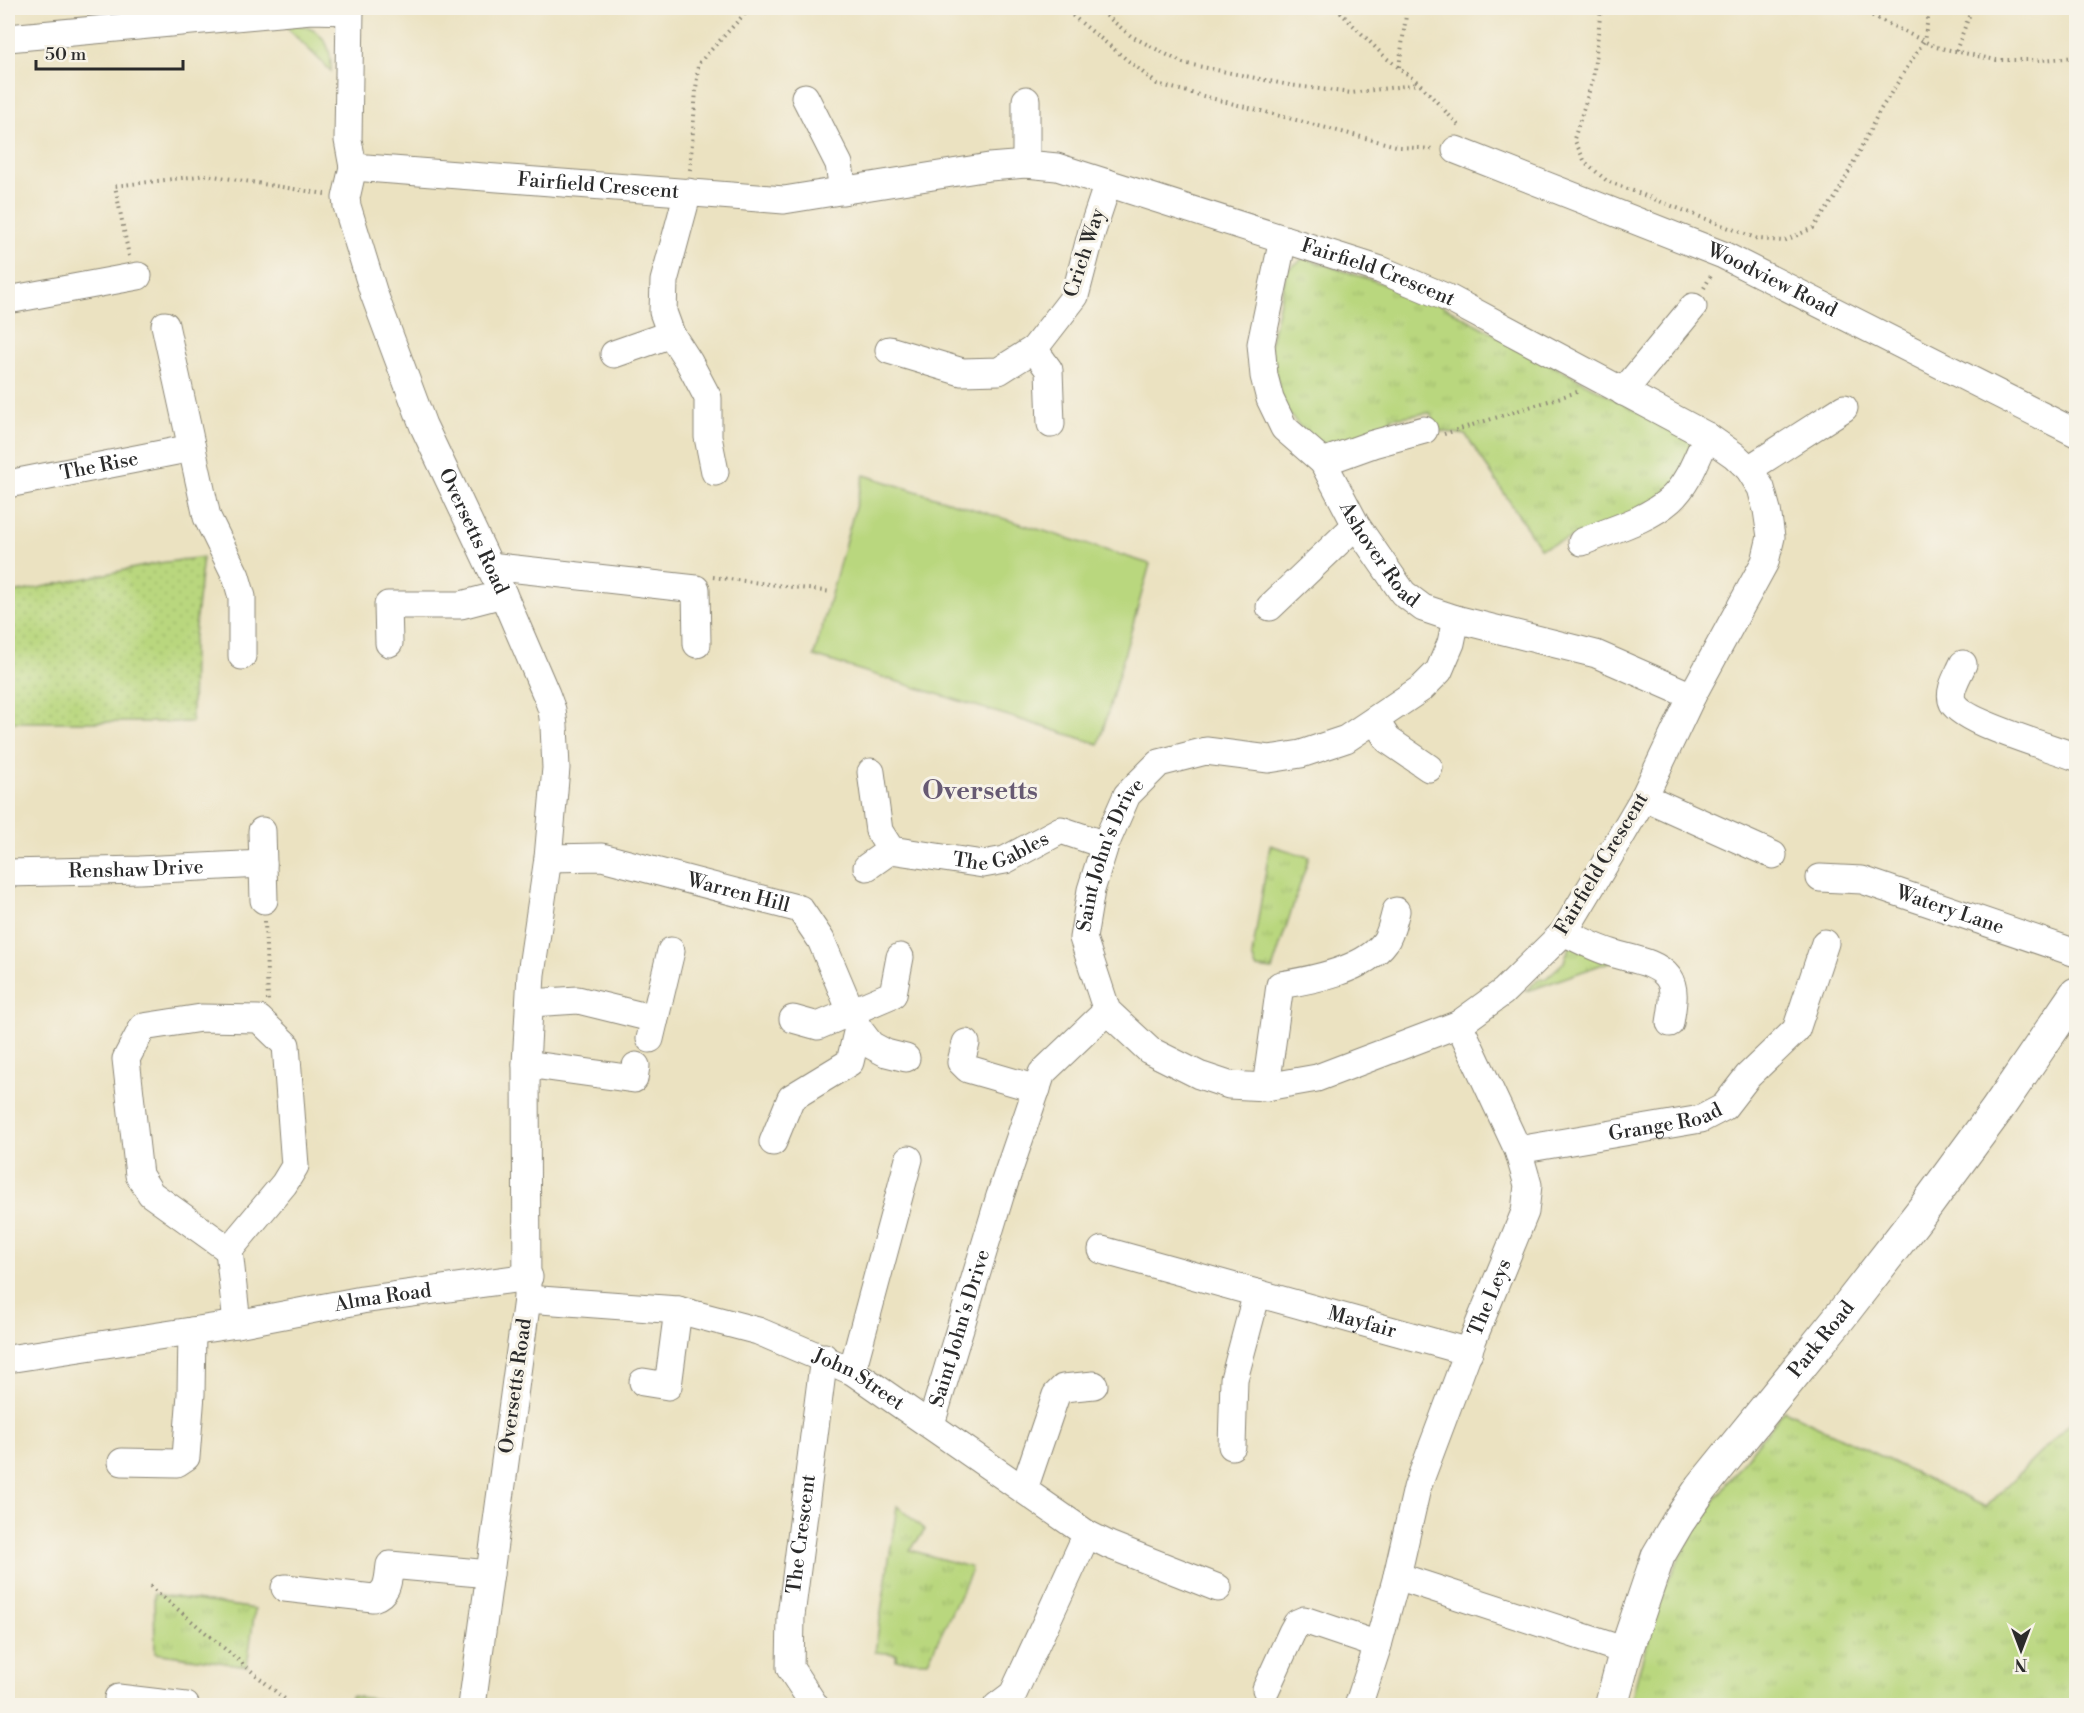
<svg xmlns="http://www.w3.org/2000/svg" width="2084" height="1713" font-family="'Libre Bodoni',serif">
<defs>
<pattern id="grass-tufts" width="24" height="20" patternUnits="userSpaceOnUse" patternTransform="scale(1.5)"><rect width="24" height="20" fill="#b9d77e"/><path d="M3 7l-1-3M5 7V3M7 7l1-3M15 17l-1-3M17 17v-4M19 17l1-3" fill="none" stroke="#9fb96d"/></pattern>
<pattern id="park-dots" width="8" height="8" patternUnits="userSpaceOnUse" patternTransform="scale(1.5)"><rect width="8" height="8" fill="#b9d77e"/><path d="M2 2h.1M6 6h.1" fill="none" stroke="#9fb96d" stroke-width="1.8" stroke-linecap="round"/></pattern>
</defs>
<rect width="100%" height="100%" fill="#f7f3e8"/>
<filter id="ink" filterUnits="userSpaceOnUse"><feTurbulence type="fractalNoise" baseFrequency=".0167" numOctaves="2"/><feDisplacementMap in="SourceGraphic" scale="12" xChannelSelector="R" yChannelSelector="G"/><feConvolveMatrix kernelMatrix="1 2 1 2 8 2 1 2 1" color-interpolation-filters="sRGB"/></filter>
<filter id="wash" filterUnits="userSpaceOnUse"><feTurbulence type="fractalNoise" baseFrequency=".008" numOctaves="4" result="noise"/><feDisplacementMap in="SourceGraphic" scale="24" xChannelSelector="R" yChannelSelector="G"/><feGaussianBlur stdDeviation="1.35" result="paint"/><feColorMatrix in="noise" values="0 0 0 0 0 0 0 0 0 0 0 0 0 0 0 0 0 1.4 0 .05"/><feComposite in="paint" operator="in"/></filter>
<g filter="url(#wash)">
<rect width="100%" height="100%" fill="#ebe2c1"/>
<path fill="url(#grass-tufts)" stroke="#728154" stroke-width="1.5" d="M297,24C323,30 332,45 331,71L285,26Z
M1304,258L1430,299L1698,444C1691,457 1685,475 1674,485C1639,520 1587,533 1540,548L1466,435L1440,431L1430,413L1391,418V433L1319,449L1283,407L1270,346L1287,270Z
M1270,845L1309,857L1272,970L1256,968L1252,956Z
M1570,944L1617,959L1525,992L1538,979H1545L1564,962Z
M1784,1410L1986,1507L2076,1417V1705L1630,1706C1640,1666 1651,1624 1666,1586C1693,1521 1741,1465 1784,1410Z
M897,1506L925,1530L910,1550L970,1567L971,1572L928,1661L896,1660V1654L875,1652Z
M154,1594L255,1609L247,1666L155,1653Z
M351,1696L404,1703V1705H350Z"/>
<path fill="url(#park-dots)" stroke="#728154" stroke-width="1.5" d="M914,8H979L980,17Z
M203,557L193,644L192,722H8V594L159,563Z"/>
<path fill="#b9d77e" stroke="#728154" stroke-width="1.5" d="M864,475L1150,564L1099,744L814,656Z"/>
</g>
<g filter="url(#ink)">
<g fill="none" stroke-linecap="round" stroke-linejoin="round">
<g stroke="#8b8676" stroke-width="29">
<g id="minor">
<path id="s1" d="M350,8L348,140L353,167L346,198L347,206L374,294L423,425L503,594L546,694L552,710L554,726L556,768L548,858L531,974L526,1064L527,1299L472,1706"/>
<path d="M8,38L311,10L350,11"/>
<path d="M805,97L839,164L843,191"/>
<path id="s2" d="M1456,150L1723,255L2076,433"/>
<path d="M1026,164V100"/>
<path id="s3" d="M353,167L784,200L989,167L1026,164L1057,167L1381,270L1450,299L1707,436L1734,455L1749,469L1761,488L1767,510L1771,537L1765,562L1692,696L1644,797L1606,862L1564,932L1503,992L1459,1024L1317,1078L1266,1087L1229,1085L1199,1075L1149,1050L1107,1011L1083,938L1091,890L1105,845L1127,795L1159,763L1206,751L1269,759L1301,754L1346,739L1422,688L1439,671L1451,643L1456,619"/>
<path d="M688,192L664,281L663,312L671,334L689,362L708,398V437L715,472"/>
<path id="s4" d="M1283,239L1261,344L1264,376L1270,399L1284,428L1323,462L1356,525L1403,593L1423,608L1456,619L1596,654L1692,696"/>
<path d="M8,300L138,276"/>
<path d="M165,325L207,517L236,576L242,597V656"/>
<path d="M1034,349L1049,370L1051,424"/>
<path d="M889,350L962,372L999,371L1034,349L1075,296L1092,231L1108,183"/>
<path d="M614,354L671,334"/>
<path d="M1623,392L1693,307"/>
<path d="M1323,462L1373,444L1424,430"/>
<path d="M1749,469L1844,408"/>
<path id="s5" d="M8,484L192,448"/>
<path d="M1582,542C1610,530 1646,521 1670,500C1688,484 1697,458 1707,436"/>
<path d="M490,566L696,589L697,644"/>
<path d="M1270,607L1356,525"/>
<path d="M389,643L388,605H461L503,594"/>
<path d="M1963,664C1959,674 1947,691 1953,703C1964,723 2053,748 2076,757"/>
<path d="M1375,720L1388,740L1429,768"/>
<path id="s6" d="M871,772L879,831L891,850L983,864L1005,860L1061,830L1105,845"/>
<path d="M1644,797L1773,855"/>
<path d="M262,831L264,900"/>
<path id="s7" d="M548,858L602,857L800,909L821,940L858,1028L871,1045L886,1053L906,1058"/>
<path d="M867,867L891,850"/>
<path id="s8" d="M8,873L140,870L263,864"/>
<path id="s9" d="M1820,878L1862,880L2076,953"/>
<path d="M1564,932C1580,940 1595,948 1612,953C1629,959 1656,961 1668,977C1677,990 1672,1008 1670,1023"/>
<path d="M530,1003L578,1000L655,1019"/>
<path d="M201,1018L259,1019L286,1045L295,1166L284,1184L229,1250L151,1194L139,1175L126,1059L143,1027Z"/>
<path d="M793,1019L818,1026L893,994L900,957"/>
<path d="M650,1039L671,951"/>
<path d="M966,1043L961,1062L968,1069L1037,1089"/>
<path d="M526,1064L634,1079L636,1066"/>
<path d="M1266,1087L1280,985C1312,980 1365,970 1385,942C1391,934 1393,921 1396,911"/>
<path d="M773,1142L791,1098L850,1062L858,1028"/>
<path id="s10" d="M1518,1150L1701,1119L1724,1107L1748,1076L1796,1030L1825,943"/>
<path d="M229,1250L237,1324"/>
<path id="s11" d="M1102,1250L1469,1352"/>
<path id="s12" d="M527,1299L678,1310L758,1331L852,1371L1087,1534L1109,1545L1218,1588"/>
<path id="s13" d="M8,1359L237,1324L362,1300L529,1277"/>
<path d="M852,1371L909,1159"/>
<path d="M643,1382L668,1386L678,1310"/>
<path id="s14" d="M931,1424L1000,1196L1042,1073L1107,1011"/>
<path d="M1232,1446L1234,1379L1257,1293"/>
<path d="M122,1462L177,1463L186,1457L191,1394L192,1331"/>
<path d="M1024,1489L1056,1395L1063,1388L1094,1385"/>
<path d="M1397,1576L1626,1651"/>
<path d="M285,1588L373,1598C389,1593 388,1579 390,1565L490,1574"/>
<path d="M1266,1689L1292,1632L1297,1623L1304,1620L1378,1645"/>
<path d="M118,1698L186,1706"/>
<path id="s15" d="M815,1706L790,1668L791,1616L824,1357"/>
<path d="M997,1706L1013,1694L1087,1534"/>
<path id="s16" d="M1358,1706L1378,1645L1397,1576L1417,1488L1473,1339L1525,1212L1528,1185L1518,1150L1459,1024"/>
</g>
</g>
<g stroke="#8b8676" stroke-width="35">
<g id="major">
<path id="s17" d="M1611,1706L1626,1651L1658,1556L1678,1522L1702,1487L1839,1318L1926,1206L1996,1111L2076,994"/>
</g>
</g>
<path stroke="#8b8676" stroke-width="4" stroke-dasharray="1.5 4.5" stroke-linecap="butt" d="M1063,8L1157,84L1400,147L1435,149
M1097,8L1131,36L1183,63L1289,85L1351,93L1419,84
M1336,8L1385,57L1420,84L1460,127
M1601,8L1593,79L1574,139L1585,162L1607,181L1758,239L1784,241L1813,228L1837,195L1879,112L1924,41L1930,8
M1856,8L1936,47L1996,60H2042L2076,57
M1956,51L1972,8
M1399,67L1407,8
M690,170L698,64L750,8
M129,256L115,186L207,175L325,194
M1704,288L1712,274
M1444,434L1577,392
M713,577L832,592
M265,921L268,1001
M150,1586L293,1706"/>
<use href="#minor" stroke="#fff" stroke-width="27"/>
<use href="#major" stroke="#fff" stroke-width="33"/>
</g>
</g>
<g text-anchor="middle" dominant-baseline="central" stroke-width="6" stroke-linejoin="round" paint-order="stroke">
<g font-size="20" fill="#2b2b2b" stroke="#f7f3e8">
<text stroke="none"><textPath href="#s3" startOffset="246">Fairfield Crescent</textPath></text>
<text transform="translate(1085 253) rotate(-72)">Crich Way</text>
<text stroke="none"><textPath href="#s3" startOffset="1046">Fairfield Crescent</textPath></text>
<text stroke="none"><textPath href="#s2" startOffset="342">Woodview Road</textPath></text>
<text stroke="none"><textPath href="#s5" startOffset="93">The Rise</textPath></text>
<text stroke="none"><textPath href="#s1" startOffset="549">Oversetts Road</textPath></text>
<text stroke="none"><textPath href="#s4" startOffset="356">Ashover Road</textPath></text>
<text stroke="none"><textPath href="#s6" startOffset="195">The Gables</textPath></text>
<text stroke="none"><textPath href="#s3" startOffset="2678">Saint John's Drive</textPath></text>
<text transform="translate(1602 864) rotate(-59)">Fairfield Crescent</text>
<text stroke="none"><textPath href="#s8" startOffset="128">Renshaw Drive</textPath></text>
<text stroke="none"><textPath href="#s7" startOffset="195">Warren Hill</textPath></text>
<text stroke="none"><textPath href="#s9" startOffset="135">Watery Lane</textPath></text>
<text stroke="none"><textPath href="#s10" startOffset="150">Grange Road</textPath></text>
<text stroke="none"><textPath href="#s16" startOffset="430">The Leys</textPath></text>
<text stroke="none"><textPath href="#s13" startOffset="380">Alma Road</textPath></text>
<text stroke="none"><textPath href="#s11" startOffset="270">Mayfair</textPath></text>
<text stroke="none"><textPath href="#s14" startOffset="100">Saint John's Drive</textPath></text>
<text stroke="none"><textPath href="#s17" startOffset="429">Park Road</textPath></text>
<text stroke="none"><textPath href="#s12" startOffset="346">John Street</textPath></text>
<text transform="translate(516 1386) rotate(-82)">Oversetts Road</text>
<text stroke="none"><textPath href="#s15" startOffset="180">The Crescent</textPath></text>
</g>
<g font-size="26" font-weight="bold" fill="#675a73" stroke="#f7f3e8">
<text x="980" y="791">Oversetts</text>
</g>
</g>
<rect width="2084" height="1713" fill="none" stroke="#f7f3e8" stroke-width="30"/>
<g transform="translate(2021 1650) rotate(180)" stroke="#f7f3e8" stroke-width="4.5" paint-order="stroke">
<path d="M0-4.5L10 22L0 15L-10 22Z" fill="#2b2b2b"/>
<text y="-9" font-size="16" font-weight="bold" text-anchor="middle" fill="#2b2b2b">N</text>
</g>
<path d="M36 60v9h147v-9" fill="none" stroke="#2b2b2b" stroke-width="3"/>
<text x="45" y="60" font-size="18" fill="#2b2b2b" stroke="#f7f3e8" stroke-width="4.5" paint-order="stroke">50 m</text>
</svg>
